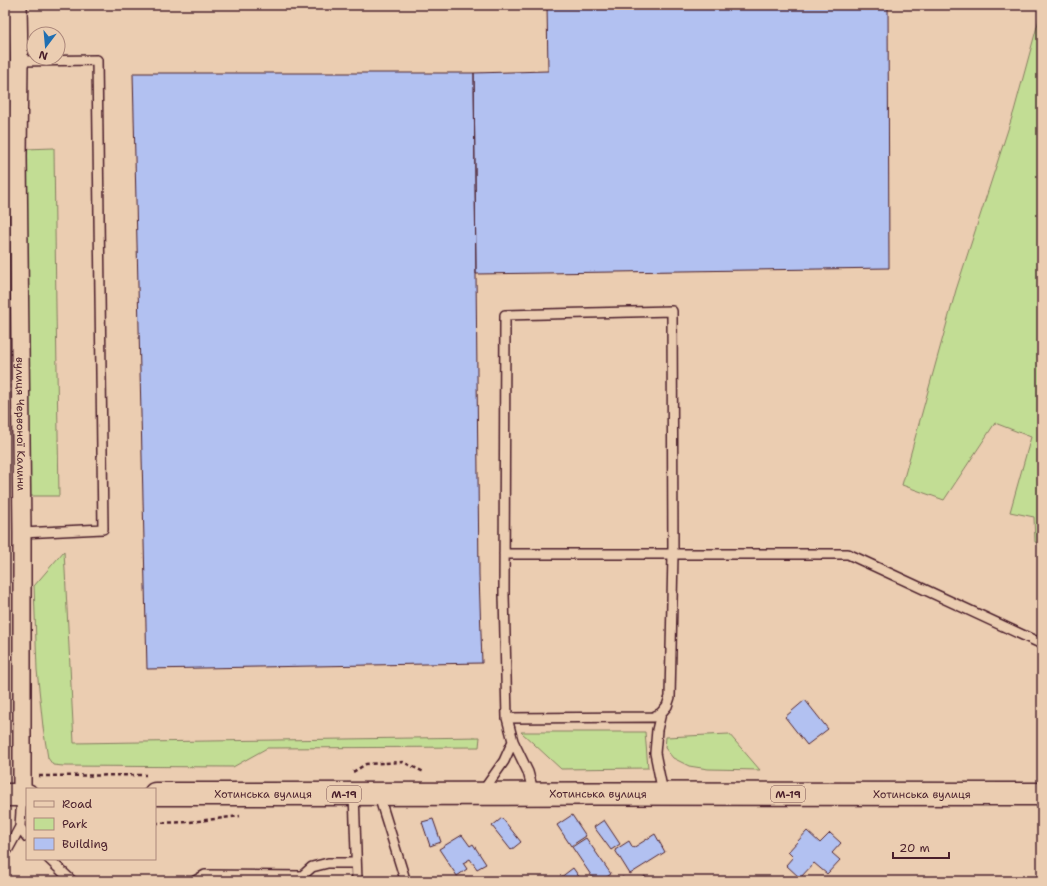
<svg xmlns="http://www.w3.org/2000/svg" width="1047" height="886" font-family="'Shantell Sans',sans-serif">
<rect width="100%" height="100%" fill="#ebcdb1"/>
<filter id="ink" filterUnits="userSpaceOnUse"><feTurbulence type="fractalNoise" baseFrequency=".025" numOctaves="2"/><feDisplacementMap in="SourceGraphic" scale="8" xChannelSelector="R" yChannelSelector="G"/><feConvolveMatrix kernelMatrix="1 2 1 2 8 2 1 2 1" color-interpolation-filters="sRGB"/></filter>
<g filter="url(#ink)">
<path fill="#c2dd94" stroke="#867e60" d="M1042,8V544L1035,542L1034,517L1010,512L1031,437L995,423L944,500L902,485L956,290L1014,111Z
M54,148L56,308L59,496H26L25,149Z
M64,551L74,743L480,737L479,747L267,748L233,767L63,766L53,765L48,758L43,727L37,670L34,586Z
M521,732H645L648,768L561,769Z
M729,734L760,770L708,769L689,766L673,758L665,748L666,737Z"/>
<path fill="#b2c1f1" stroke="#4a1f2b" d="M547,5H888L889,268L476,274L474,73L548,71Z
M133,73H474L479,575L482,663L147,669Z
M805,700L828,729L807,745L785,717Z
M572,815L586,836L571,846L557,825Z
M502,818L521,842L511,850L492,826Z
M433,819L441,842L430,846L422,822Z
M604,820L620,844L611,850L594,827Z
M807,831L820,843L830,833L841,843L832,853L840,860L827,874L814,863L800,878L786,865L793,857L788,852Z
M655,834L665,852L630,874L615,850L629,841L633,848Z
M462,835L470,846L473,844L486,864L477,869L470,859L463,863L467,869L457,876L439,849Z
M586,838L611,874L601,881H595L572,847Z
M573,868L582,881H556Z
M645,876L649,881H639Z
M623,877L625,881H616Z"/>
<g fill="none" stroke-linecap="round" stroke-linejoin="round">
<g stroke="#4a1f2b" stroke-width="12">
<path id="lane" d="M19,61L97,60L103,529L22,533
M504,554H848L1042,644
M507,718L653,717L661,713
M483,791L504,761L513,741
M354,793L357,881
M378,793L404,876
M534,794L528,772L513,741L507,718L504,594L505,315L672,311L673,554L670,697L667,706L661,713L657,730L655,753L663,793
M22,795L20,827L27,837
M5,852L8,849L20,827
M49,859L72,881
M195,881L205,875L302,876L312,867L328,863H356"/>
</g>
<g stroke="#4a1f2b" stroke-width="20">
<g id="street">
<path id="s1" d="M18,5L19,61L18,156L22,533V795"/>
</g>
</g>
<g stroke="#4a1f2b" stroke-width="25">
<g id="highway">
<path id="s2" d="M155,794C451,793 746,794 1042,794"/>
<path d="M5,795H27"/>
</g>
</g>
<path stroke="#4a1f2b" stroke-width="2.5" stroke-dasharray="4 3" stroke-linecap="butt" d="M353,772L366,764L403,762L424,772
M39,776L146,775
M155,823L190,822L240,816"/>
<use href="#lane" stroke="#ebcdb1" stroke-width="9"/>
<use href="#street" stroke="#ebcdb1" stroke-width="17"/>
<use href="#highway" stroke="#ebcdb1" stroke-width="22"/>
</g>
</g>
<g text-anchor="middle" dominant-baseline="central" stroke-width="4" stroke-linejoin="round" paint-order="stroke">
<g fill="#ebcdb1" stroke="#7a5353" stroke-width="1">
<rect x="327" y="786" width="34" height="16" rx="3"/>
<rect x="771" y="786" width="34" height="16" rx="3"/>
</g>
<g font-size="10" font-weight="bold" fill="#4a1f2b">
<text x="344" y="794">М-19</text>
<text x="788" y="794">М-19</text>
</g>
<g font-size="11" fill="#4a1f2b" stroke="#ebcdb1">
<text stroke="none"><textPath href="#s1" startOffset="419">вулиця Червоної Калини</textPath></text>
<text stroke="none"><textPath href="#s2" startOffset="108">Хотинська вулиця</textPath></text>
<text stroke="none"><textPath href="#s2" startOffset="443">Хотинська вулиця</textPath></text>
<text stroke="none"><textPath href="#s2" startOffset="767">Хотинська вулиця</textPath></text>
</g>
</g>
<rect width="1047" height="886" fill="none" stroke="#ebcdb1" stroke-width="20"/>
<rect x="10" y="10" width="1027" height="866" fill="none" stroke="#4a1f2b" stroke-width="1.5" filter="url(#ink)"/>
<rect x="26" y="788" width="130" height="72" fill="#ebcdb1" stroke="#ab877b"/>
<rect x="34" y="801" width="20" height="6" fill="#ebcdb1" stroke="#ab877b"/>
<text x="62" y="808" font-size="12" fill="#4a1f2b">Road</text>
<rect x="34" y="818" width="20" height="12" fill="#c2dd94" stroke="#ab877b"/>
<text x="62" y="828" font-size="12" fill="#4a1f2b">Park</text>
<rect x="34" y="838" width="20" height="12" fill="#b2c1f1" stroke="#ab877b"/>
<text x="62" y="848" font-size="12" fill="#4a1f2b">Building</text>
<g transform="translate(46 46) rotate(196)"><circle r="19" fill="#ebcdb1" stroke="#ab877b"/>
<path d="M0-3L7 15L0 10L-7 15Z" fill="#1f6fb2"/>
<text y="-6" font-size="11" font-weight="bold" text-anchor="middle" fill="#4a1f2b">N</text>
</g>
<path d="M893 852v6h56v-6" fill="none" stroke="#4a1f2b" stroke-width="2"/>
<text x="899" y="852" font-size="12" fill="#4a1f2b" stroke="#ebcdb1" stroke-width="3" paint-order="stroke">20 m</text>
</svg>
